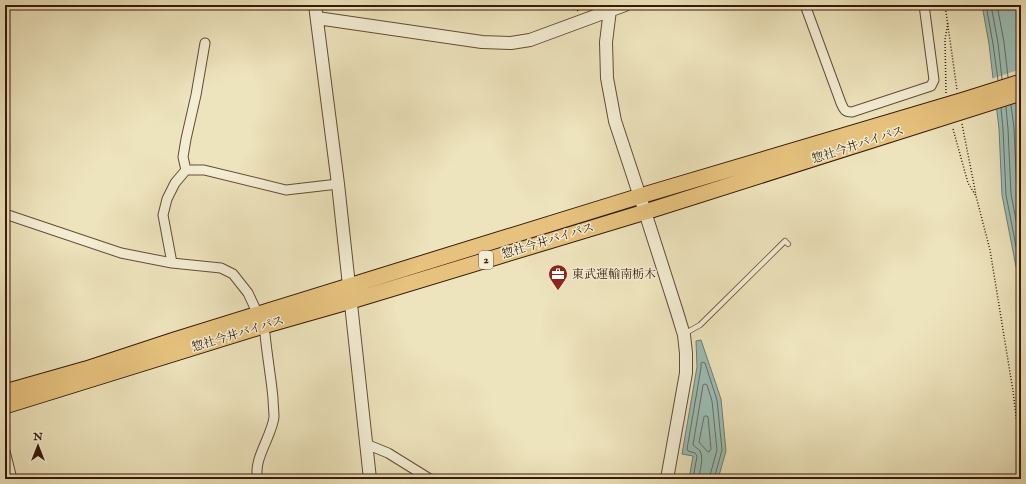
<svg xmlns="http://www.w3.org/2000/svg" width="1026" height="484" font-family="'IM FELL English','Noto Serif JP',serif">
<rect width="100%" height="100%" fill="#ede3bc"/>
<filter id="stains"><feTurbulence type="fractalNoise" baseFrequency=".005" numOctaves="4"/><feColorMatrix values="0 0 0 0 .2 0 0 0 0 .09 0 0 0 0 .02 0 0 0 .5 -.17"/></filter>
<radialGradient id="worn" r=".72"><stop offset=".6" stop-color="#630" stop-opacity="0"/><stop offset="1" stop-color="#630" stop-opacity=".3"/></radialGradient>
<path fill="#9abdb5" stroke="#727c70" d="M982,5H1021V292L1002,195L999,129L989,44Z
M701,340L721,399L726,451L718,479H689L693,456L682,454L697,367L696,341Z"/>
<path fill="#ede3bc" d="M1021,69V101L995,110L991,79Z"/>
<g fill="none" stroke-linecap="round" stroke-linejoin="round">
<path stroke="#686c5e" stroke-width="1" d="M986,5L993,44L998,80
M991,5L998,43L1002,79
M997,5L1004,42L1008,77
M1011,105L1014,128L1017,194L1021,216
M1006,107L1008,129L1011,194L1021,246
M1001,108L1003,129L1006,195L1021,272
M705,416H707L708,417L711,449L709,452L707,451L699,442L704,417Z
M693,479L697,456L695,453L688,451L687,449L701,368V363L703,362L705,363L717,400L722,450L714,479
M698,479C700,472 704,457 700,451C699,449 695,447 693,445L703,385L705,384L707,385L712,401L717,450L709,479"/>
<g stroke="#644c35" stroke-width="6">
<path id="service" d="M684,334L700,325L785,241L788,244"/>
</g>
<g stroke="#644c35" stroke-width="11">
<path id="minor" d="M805,5L841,103C844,110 845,112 852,112L931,86L934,80L924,5
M186,170L183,157L186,139L196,95L205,43
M5,214L121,253L172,263L221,268L233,274L248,293L255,308
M172,263L163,215L167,199L175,183L186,170H204L286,190L338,184
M366,444L388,453L430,479
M5,451L12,479
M258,479C252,461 272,436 274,417C274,411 273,404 273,398C271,377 267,355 265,334"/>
</g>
<g stroke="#644c35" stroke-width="14">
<path id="tertiary" d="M315,5L338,184L370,479
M610,10L606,42L607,78L615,121L645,212L677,312L684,335L686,353V373L667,479
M317,18L482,42L511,43L530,40L625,5"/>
</g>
<g stroke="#361a08" stroke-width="17">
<path id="primary" d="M5,392L86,369L174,340L640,196L964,100L1021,82
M5,406L263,326L351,301L645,212L1021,93"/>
</g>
<path stroke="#361a08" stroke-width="1.5" stroke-dasharray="1 2" stroke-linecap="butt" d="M570,5L578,11
M945,5L957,90
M946,93L945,39L948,23
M962,124L976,195
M953,129L968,183L976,196L990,250L1013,391L1021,457"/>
<use href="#service" stroke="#f3edd3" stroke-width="4.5"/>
<use href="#minor" stroke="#f3edd3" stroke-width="9"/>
<use href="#tertiary" stroke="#f3edd3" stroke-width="12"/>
<use href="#primary" stroke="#e6c27e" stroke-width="15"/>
</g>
<defs>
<g id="office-pin" transform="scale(1)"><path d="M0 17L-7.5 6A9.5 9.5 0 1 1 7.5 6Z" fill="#8f2418" stroke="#f3edd3"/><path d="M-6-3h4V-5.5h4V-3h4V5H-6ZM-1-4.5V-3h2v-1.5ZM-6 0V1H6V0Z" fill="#fff"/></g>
</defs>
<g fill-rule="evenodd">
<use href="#office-pin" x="558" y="274"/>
</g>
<g text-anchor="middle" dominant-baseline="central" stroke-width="3" stroke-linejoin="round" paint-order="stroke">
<rect fill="#f3edd3" stroke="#6f5945" stroke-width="1" x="479" y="251" width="14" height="18" rx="3"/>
<g font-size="11" font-weight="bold" fill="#361a08">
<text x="486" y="260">2</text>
</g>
<g font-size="12" fill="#361a08" stroke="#f3edd3">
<text transform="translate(858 145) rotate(-18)">惣社今井バイパス</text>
<text transform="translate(548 241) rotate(-17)">惣社今井バイパス</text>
<text transform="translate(238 334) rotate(-17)">惣社今井バイパス</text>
</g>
<g font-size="12" fill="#361a08" stroke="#f3edd3" text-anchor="start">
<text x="572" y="274">東武運輸南栃木</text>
</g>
</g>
<rect width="1026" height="484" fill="none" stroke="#ede3bc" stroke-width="20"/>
<rect x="6" y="6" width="1014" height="472" fill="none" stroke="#361a08" stroke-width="2"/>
<rect x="10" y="10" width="1006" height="464" fill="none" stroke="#361a08"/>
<g transform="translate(38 446)" stroke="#f3edd3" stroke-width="3" paint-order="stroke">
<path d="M0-3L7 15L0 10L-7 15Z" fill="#361a08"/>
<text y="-6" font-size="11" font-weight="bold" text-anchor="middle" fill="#361a08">N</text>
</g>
<rect width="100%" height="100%" filter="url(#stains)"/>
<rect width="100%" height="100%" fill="url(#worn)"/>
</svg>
